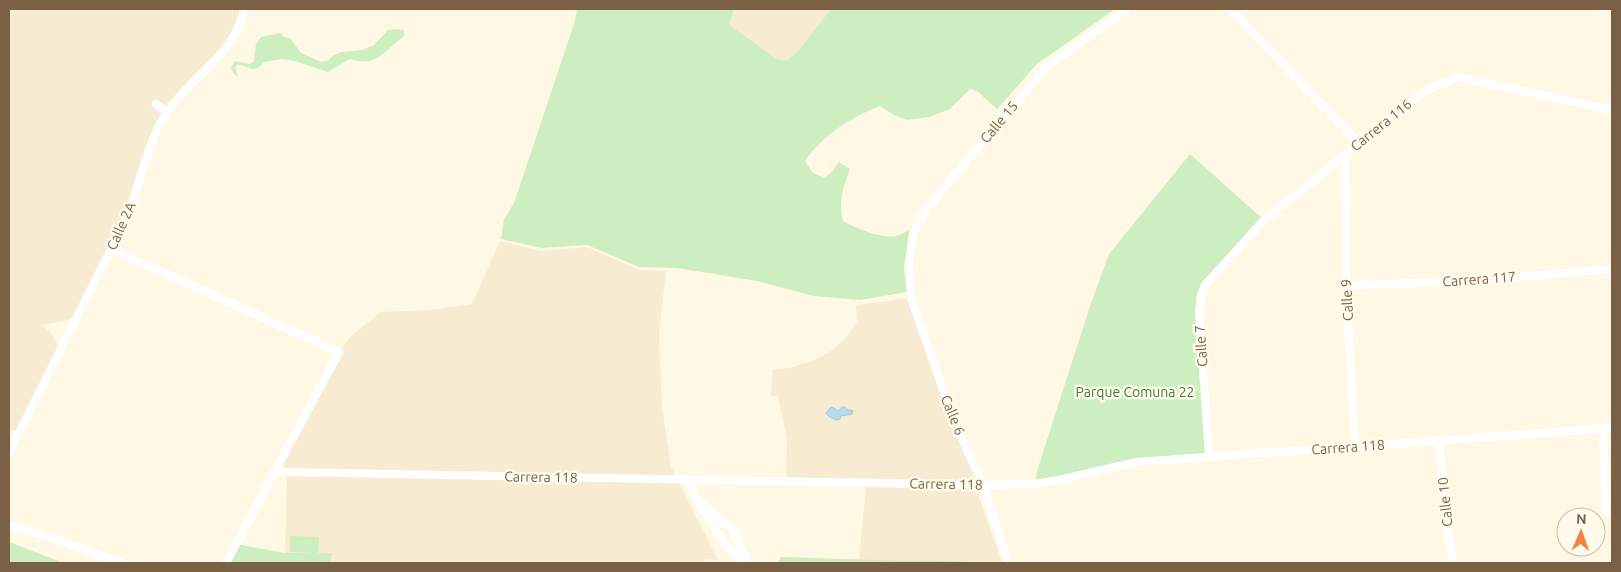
<svg xmlns="http://www.w3.org/2000/svg" width="1621" height="572" font-family="Ubuntu,sans-serif">
<rect width="100%" height="100%" fill="#fff8e4"/>
<path fill="#f7ecd1" d="M9,9H244L239,27L167,112L132,203L78,314L68,320L42,325L51,333L56,342L58,353L18,432L9,429Z
M734,9H831L798,51L787,61L777,59L729,25Z
M500,241L541,251L587,247L639,270L666,271L659,334L662,407L671,467L718,560L705,559L704,563H330L332,554L285,553L287,472L276,470L339,352L351,336L381,312L432,310L472,304Z
M911,298L920,328L983,485L786,481L787,440L778,396H771L773,369L790,368L814,360L831,351L845,339L857,322L856,305Z
M866,487L976,489L1002,562L859,560Z"/>
<path fill="#cceec1" d="M577,9H734L729,25L777,59L787,61L798,51L831,9H1115L1037,64L997,109L977,91L970,89L950,109L929,117L907,120L894,115L880,106C851,117 823,135 805,161L813,173L824,178L832,172L839,162L850,169C843,188 838,201 843,221C855,228 882,239 896,236C900,236 906,231 910,229L904,268L907,292L860,300L814,296L757,281L677,268L639,267L587,245L541,248L501,239L504,219L514,203L575,21Z
M397,29L404,30V36C384,51 377,68 350,59L328,72L295,61L282,59L264,62L258,68L252,69L238,64L235,67L238,77L234,74L231,68L235,61L249,64L254,61L256,44L261,37L280,33L284,37L290,38L301,53L321,62L329,60L332,56L341,52L362,50L374,45L388,30Z
M1190,154L1264,220L1201,295L1209,456L1136,462L1035,484L1037,471L1090,306L1109,254Z
M290,536L319,537L318,553H332L330,563H226L236,544L285,553H317L290,552Z
M9,542L64,563H9Z
M781,557L877,560L1002,562V563H778Z"/>
<path fill="#b6dbeb" stroke="#9bc9de" d="M831,407L839,411L842,407H845L848,410H852L853,411L852,414L841,416L840,419C836,421 828,417 826,413Z"/>
<g fill="none" stroke-linecap="round" stroke-linejoin="round">
<path stroke="#fff" stroke-width="8" d="M1230,9L1358,142
M156,104L167,112
M1345,155L1346,286L1355,445
M111,249L339,352L226,563
M1346,286L1492,279L1612,269
M1603,429L1606,511
M1439,441L1446,519L1453,563
M9,453L117,237C122,226 128,214 132,202C143,172 149,139 167,112C191,77 236,53 244,9
M1209,456L1199,312L1201,295L1205,285L1264,220L1345,155L1374,129L1427,90L1457,77L1612,110
M276,470L287,472L983,485L1035,484L1063,479L1136,462L1612,428
M687,479L697,499L726,546L747,563
M701,503L733,530L748,563
M9,525L59,540L122,563
M1008,563L983,485L954,421L911,298L909,265L913,233L927,208L1047,66L1128,9"/>
</g>
<g text-anchor="middle" dominant-baseline="central" stroke-width="5" stroke-linejoin="round" paint-order="stroke">
<g font-size="14" fill="#7a6146" stroke="#fffbed">
<text transform="translate(999 122) rotate(-50)">Calle 15</text>
<text transform="translate(1381 125) rotate(-39)">Carrera 116</text>
<text transform="translate(121 226) rotate(-66)">Calle 2A</text>
<text transform="translate(1479 279) rotate(-4)">Carrera 117</text>
<text transform="translate(1347 300) rotate(-93)">Calle 9</text>
<text transform="translate(1201 346) rotate(-94)">Calle 7</text>
<text transform="translate(953 415) rotate(68)">Calle 6</text>
<text transform="translate(1348 447) rotate(-4)">Carrera 118</text>
<text transform="translate(541 477) rotate(1)">Carrera 118</text>
<text transform="translate(946 484) rotate(1)">Carrera 118</text>
<text transform="translate(1445 502) rotate(-96)">Calle 10</text>
</g>
<g font-size="14" fill="#437b3a" stroke="#fffbed">
<text x="1135" y="392">Parque Comuna 22</text>
</g>
</g>
<rect width="1621" height="572" fill="none" stroke="#7a6146" stroke-width="20"/>
<g transform="translate(1581 532) rotate(2)"><circle r="24" fill="#fffbed" stroke="#cabdaa"/>
<path d="M0-4L9 19L0 12L-9 19Z" fill="#f5833c"/>
<text y="-8" font-size="14" font-weight="bold" text-anchor="middle" fill="#7a6146">N</text>
</g>
</svg>
